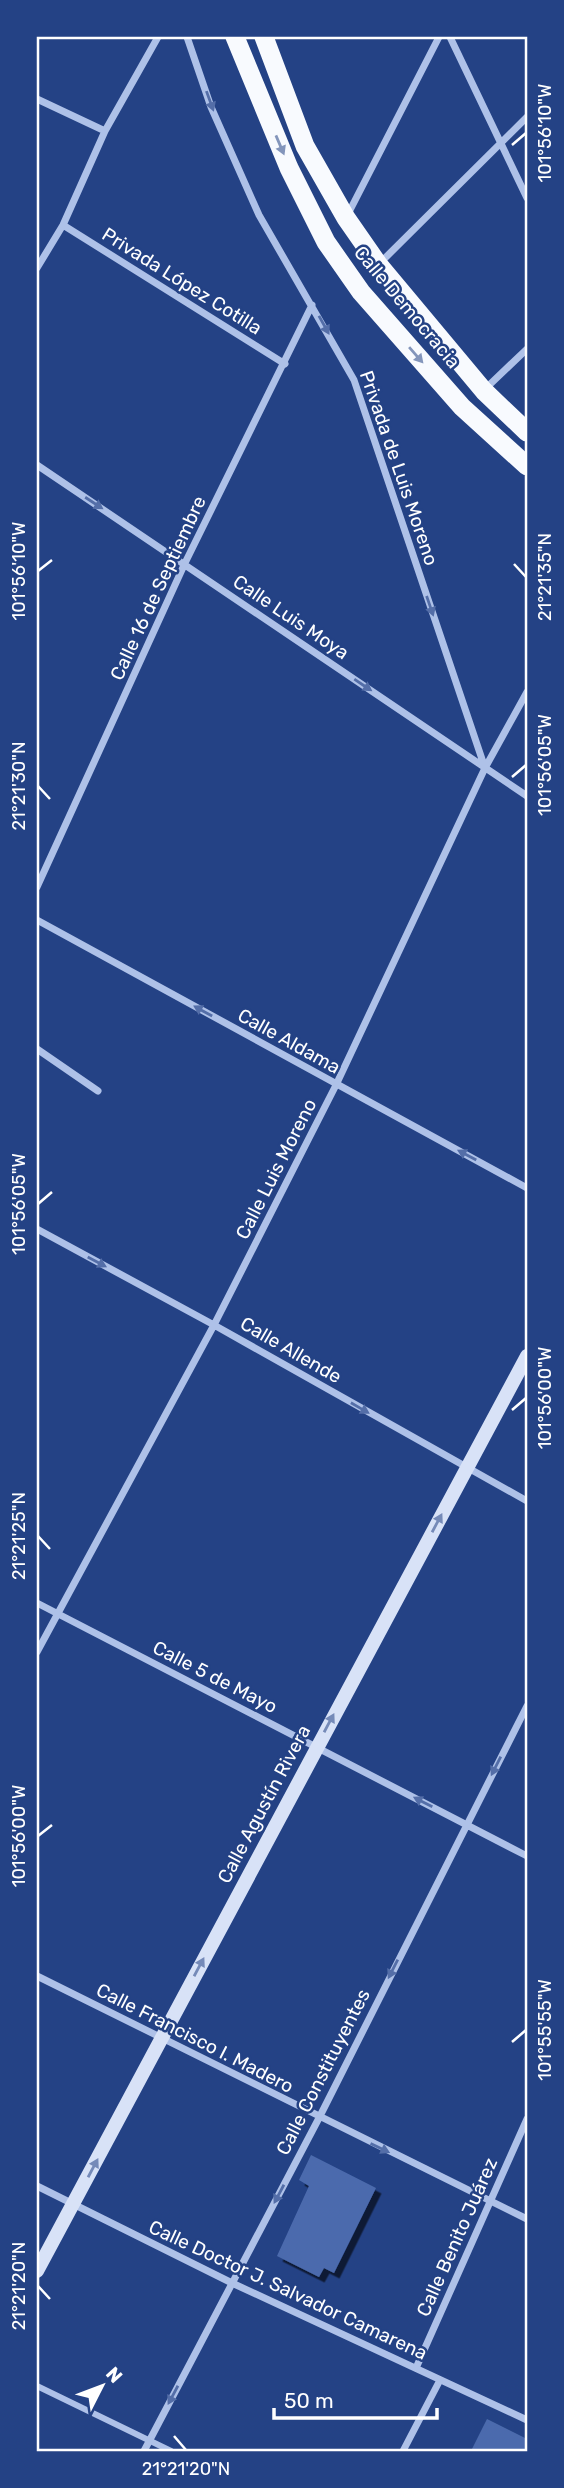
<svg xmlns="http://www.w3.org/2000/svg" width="564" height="2488" font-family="Rubik,sans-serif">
<defs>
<filter id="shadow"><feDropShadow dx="5.5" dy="5.5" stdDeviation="0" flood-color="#0009"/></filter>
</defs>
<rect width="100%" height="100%" fill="#244285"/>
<path fill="#4c6bad" filter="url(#shadow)" d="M311,2155L376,2188L334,2273L324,2268L319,2277L277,2256L309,2186L299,2180Z
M487,2419L527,2439V2451H471Z"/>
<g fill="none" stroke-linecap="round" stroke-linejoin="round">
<path stroke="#aec1e8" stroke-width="6" d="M37,2386L171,2451"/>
<path stroke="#aec1e8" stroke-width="7" d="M187,37L211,107L259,215L354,380L485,768
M450,37L527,198
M37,99L105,131
M348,214L439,37
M63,225L285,364
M379,264L527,117
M37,268L63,225L105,131L158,37
M484,390L527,349
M37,465L527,796
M37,887L185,563L312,305
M37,920L527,1188
M37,1049L98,1091
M37,1229L214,1325L527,1501
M37,1603L527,1856
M37,1652L214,1325L336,1085L485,768L527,692
M37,1976L527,2219
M37,2186L232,2283L527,2420
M416,2368L527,2119
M144,2451L319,2118L527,1706
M403,2451L440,2380"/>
<path stroke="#d8e2f7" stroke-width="14" d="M37,2271L527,1356"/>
<path stroke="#f8fafe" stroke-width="19" d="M235,37L289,168L326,242L361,292L462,407L527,466
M264,37L305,146L346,218L378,264L484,391L527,432"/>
</g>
<defs><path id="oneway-solid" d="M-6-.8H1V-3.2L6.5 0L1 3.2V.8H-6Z" transform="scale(1.75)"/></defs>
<g fill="#546ea8">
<use href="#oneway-solid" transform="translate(210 101) rotate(70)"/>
<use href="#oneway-solid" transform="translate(324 325) rotate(61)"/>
<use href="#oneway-solid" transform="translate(94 503) rotate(33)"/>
<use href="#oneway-solid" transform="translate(430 606) rotate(71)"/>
<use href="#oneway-solid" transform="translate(363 685) rotate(34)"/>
<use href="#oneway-solid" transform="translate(203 1011) rotate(-151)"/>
<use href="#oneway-solid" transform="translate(467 1155) rotate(-152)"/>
<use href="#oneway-solid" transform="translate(97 1262) rotate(28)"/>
<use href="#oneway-solid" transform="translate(360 1408) rotate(30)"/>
<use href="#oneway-solid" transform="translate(496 1766) rotate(117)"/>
<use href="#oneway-solid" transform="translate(423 1802) rotate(-153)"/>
<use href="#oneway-solid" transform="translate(393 1969) rotate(117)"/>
<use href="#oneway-solid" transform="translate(380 2148) rotate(26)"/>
<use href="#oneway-solid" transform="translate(279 2194) rotate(118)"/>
<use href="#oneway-solid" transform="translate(173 2395) rotate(118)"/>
</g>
<g fill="#8395bb">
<use href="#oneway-solid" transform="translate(280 145) rotate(67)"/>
<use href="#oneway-solid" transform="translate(416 355) rotate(49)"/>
</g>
<g fill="#758ab8">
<use href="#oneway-solid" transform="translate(437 1523) rotate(-62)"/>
<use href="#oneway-solid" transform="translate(329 1723) rotate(-62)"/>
<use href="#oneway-solid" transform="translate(199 1967) rotate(-62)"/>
<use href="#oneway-solid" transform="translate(93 2168) rotate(-62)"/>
</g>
<path fill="none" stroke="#fff" stroke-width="2.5" d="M512,145L526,133M514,564L526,577M38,571L52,560M512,777L526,765M38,786L50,799M38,1204L52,1192M512,1410L526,1398M38,1536L50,1549M38,1836L52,1825M512,2042L526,2030M38,2286L50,2299M174,2436L186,2450"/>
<g text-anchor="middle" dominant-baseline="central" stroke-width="5" stroke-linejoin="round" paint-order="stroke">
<g font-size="19" fill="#fff" stroke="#244285">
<text transform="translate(182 281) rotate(32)">Privada López Cotilla</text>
<text transform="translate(407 307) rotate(50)">Calle Democracia</text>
<text transform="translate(399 468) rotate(71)">Privada de Luis Moreno</text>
<text transform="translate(158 588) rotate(-65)">Calle 16 de Septiembre</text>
<text transform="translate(291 617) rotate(34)">Calle Luis Moya</text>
<text transform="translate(289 1041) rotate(29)">Calle Aldama</text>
<text transform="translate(276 1169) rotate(-63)">Calle Luis Moreno</text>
<text transform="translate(291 1350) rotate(30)">Calle Allende</text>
<text transform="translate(215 1677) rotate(27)">Calle 5 de Mayo</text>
<text transform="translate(264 1804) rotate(-62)">Calle Agustín Rivera</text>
<text transform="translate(195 2038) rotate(27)">Calle Francisco I. Madero</text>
<text transform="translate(323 2072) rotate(-63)">Calle Constituyentes</text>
<text transform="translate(457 2237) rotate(-66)">Calle Benito Juárez</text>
<text transform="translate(288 2290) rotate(25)">Calle Doctor J. Salvador Camarena</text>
</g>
</g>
<rect width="564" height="2488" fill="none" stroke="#244285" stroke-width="77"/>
<g transform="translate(102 2386) rotate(48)" stroke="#244285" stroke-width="5" paint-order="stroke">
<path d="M0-5L12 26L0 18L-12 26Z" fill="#ffffff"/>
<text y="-10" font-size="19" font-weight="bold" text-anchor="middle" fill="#ffffff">N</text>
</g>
<path d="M274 2408v10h163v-10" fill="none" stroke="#ffffff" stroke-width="3.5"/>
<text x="284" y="2408" font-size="21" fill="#ffffff" stroke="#244285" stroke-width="5" paint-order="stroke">50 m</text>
<rect x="38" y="38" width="488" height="2412" fill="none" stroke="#fff" stroke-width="2.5"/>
<g font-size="18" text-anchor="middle" fill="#fff">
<text transform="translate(545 133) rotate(-90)" y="6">101°56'10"W</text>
<text transform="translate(19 571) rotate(-90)" y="6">101°56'10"W</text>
<text transform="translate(545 577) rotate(-90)" y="6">21°21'35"N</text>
<text transform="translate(545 765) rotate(-90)" y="6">101°56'05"W</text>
<text transform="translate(19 786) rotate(-90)" y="6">21°21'30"N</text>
<text transform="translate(19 1204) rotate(-90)" y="6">101°56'05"W</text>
<text transform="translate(545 1398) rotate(-90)" y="6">101°56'00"W</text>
<text transform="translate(19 1536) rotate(-90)" y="6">21°21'25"N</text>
<text transform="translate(19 1836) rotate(-90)" y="6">101°56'00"W</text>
<text transform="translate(545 2030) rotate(-90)" y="6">101°55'55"W</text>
<text transform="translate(19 2286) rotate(-90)" y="6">21°21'20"N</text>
<text x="186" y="2475">21°21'20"N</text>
</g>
</svg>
